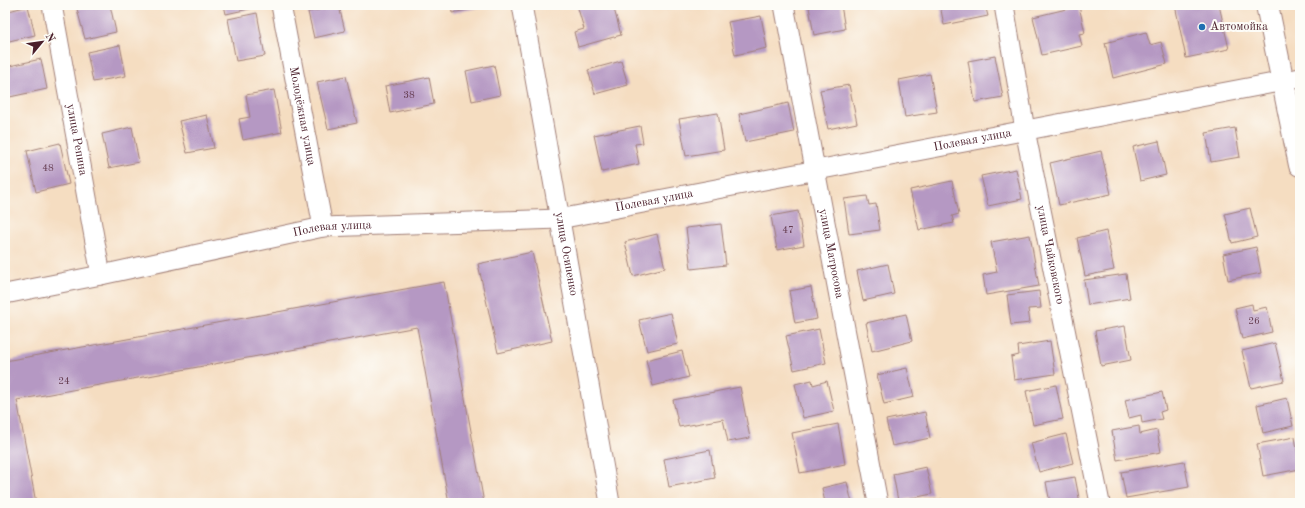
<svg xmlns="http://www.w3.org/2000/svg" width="1305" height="508" font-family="'Old Standard TT',serif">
<rect width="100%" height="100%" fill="#fdfcf7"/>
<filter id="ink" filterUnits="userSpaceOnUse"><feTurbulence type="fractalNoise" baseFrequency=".025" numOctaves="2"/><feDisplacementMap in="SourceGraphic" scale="8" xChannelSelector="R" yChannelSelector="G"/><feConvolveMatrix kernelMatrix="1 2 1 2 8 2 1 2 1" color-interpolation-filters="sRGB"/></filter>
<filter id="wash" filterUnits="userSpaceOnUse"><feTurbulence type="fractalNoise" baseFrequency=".012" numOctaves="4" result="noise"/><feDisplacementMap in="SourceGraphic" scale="16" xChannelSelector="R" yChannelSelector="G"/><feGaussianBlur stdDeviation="0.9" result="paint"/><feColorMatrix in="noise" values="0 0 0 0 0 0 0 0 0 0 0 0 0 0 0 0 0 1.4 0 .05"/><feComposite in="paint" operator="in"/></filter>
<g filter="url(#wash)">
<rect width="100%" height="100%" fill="#f5ddc1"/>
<g id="blocks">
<path fill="#b598c3" d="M93,5H110L116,32L85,39L77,9Z
M224,5H257L258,7L226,14Z
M451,5H482V7L452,13Z
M577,5H613L621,35L578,47L574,32L584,29Z
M821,5H841L845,29L814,35L809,7Z
M940,5H985L988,16L944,25Z
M1029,5H1039V6L1030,8Z
M1175,5H1219L1229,49L1186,58Z
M28,6L35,35L5,42V12Z
M339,6L345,31L314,38L308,12Z
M1079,6L1085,33L1079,34L1082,46L1042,55L1033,17Z
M257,13L265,56L236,61L228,19Z
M761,16L767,48L735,55L728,22Z
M1146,32L1150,45L1161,42L1167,64L1113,78L1105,43Z
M120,45L126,76L93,82L87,52Z
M995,56L1003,97L975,102L968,61Z
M41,59L47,89L5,98V67Z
M621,61L628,85L595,94L588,70Z
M494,65L500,95L472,101L466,71Z
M930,74L937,112L905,117L899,80Z
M346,76L357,123L328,129L317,82Z
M429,77L434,104L390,113L385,86Z
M849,85L857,123L828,129L820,90Z
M274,90L282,132L243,140L239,119L250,117L246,95Z
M788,103L794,132L745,142L739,114Z
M718,113L724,150L686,156L679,119Z
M207,115L214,148L187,153L179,121Z
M640,126L643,143L635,144L639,164L602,172L594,135Z
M132,127L139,162L109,168L102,134Z
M1235,128L1240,157L1211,162L1206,133Z
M1159,141L1166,175L1140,181L1133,147Z
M60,143L69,184L36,192L27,151Z
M1101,151L1111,194L1059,205L1050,163Z
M1016,169L1022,199L988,206L981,176Z
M952,181L959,214L952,216L954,223L919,230L910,190Z
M867,196L869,205L876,204L880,230L849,234L844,199Z
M1250,208L1257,237L1232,243L1225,214Z
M798,211L804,245L777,250L771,216Z
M721,224L726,265L691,269L686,228Z
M1106,231L1114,270L1085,276L1077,238Z
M657,234L665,268L633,276L625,242Z
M1030,235L1039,286L986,295L983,275L997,272L991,242Z
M1256,247L1261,273L1228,280L1223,254Z
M532,252L552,341L498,353L478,264Z
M888,264L894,294L863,301L857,271Z
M1126,274L1130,298L1088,305L1084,280Z
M444,282L484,503H449L417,327L17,400L36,503H5V361Z
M811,287L817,319L795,323L789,291Z
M1039,291L1041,308L1028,309L1030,323L1011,325L1007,295Z
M1252,304L1253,310L1267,307L1272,332L1242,339L1235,308Z
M671,313L678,344L647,351L639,320Z
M906,314L912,341L872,351L866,323Z
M1125,326L1131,360L1101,366L1095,331Z
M819,329L826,363L794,370L786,336Z
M1050,341L1055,374L1014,380L1011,357L1019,355L1018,346Z
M1275,343L1284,381L1251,388L1242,351Z
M682,351L689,377L653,386L646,360Z
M907,368L914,397L884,404L877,375Z
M812,380L813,385L827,381L834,411L803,418L795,384Z
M1056,385L1063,419L1033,425L1026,391Z
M740,387L750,438L728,442L723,419L679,427L673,400Z
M1162,392L1166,410L1160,412L1162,419L1142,423L1141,415L1129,418L1125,400Z
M1287,398L1293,426L1263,433L1257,405Z
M925,412L930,438L892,446L886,420Z
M838,424L845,464L800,473L792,433Z
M1139,426L1140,434L1157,430L1161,452L1117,460L1112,431Z
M1066,434L1073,463L1039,472L1031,443Z
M1295,437L1300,469L1263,476L1257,444Z
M710,450L715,478L669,487L664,459Z
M1184,461L1189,487L1126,498L1121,472Z
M926,467L932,494L898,501L893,474Z
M1075,477L1080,503H1050L1046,482Z
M847,482L852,503H825L822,488Z
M942,499L943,503H925V502Z"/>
</g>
</g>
<g filter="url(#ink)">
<use href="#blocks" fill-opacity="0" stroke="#a07e76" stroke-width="1"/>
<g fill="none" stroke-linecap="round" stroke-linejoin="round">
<g stroke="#a07e76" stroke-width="21">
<g id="street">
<path id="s1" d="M52,5L101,275"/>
<path id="s2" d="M281,5L323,227"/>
<path id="s3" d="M522,5L610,503"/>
<path id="s4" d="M784,5L878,503"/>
<path id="s5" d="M1004,5L1025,130L1100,503"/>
<path id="s6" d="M5,294L101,275L323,227L559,219L1300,78"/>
</g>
</g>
<g stroke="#a07e76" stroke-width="24">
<path id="secondary" d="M1267,5L1300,165"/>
</g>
<use href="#street" stroke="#fff" stroke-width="19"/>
<use href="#secondary" stroke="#fff" stroke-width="22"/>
</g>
</g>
<circle fill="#1f6fb2" stroke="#fdfcf7" stroke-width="1.5" cx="1202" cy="27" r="4"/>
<g text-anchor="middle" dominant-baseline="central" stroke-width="4" stroke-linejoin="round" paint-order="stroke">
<g font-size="10" fill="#653d51">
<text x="409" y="95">38</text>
<text x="48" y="168">48</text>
<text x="788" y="230">47</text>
<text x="1254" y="321">26</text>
<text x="64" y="381">24</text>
</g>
<g font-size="12" fill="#4a1f2b" stroke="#fdfcf7" text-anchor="start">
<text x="1210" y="27">Автомойка</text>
</g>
<g font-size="12" fill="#4a1f2b" stroke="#fdfcf7">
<text stroke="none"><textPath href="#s2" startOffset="113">Молодёжная улица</textPath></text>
<text stroke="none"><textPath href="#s1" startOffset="137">улица Репина</textPath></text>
<text stroke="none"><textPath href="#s6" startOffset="982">Полевая улица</textPath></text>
<text stroke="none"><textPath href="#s6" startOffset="658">Полевая улица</textPath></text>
<text stroke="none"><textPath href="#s6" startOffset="334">Полевая улица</textPath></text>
<text stroke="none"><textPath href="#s3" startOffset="253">улица Осипенко</textPath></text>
<text stroke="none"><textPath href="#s4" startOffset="253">улица Матросова</textPath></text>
<text stroke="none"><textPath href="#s5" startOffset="254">улица Чайковского</textPath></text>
</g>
</g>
<rect width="1305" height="508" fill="none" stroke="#fdfcf7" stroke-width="20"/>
<g transform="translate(42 42) rotate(61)" stroke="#fdfcf7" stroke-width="3" paint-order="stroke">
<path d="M0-3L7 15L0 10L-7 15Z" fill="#4a1f2b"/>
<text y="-6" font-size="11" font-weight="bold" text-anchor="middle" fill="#4a1f2b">N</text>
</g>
</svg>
